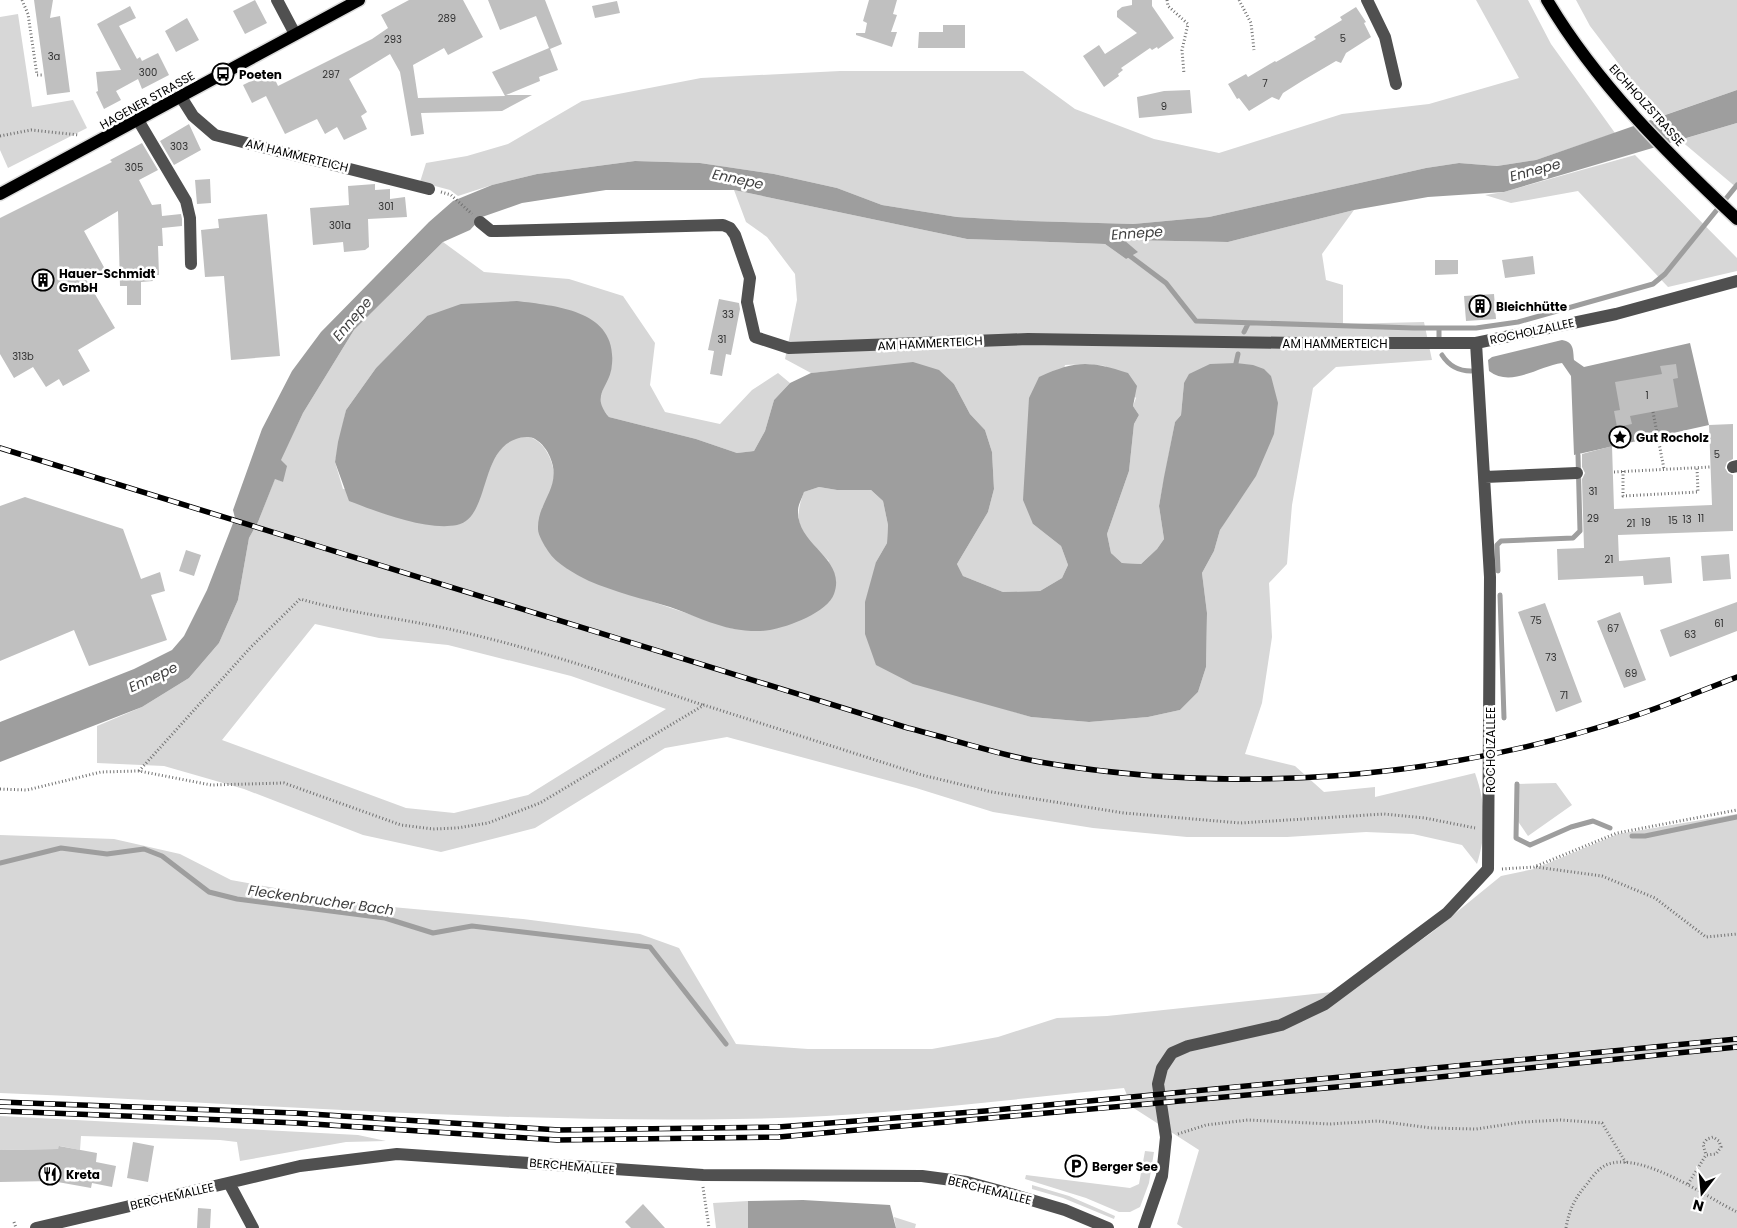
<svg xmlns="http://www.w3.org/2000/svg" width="1737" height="1228" font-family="Poppins,sans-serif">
<rect width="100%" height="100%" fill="#fff"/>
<path fill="#d7d7d7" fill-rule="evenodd" d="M1476,0H1528L1551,44L1615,133L1536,160L1497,166L1459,163L1426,168L1209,217L1133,224L1029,221L957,217L882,205L837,188L774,174L700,163L635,161L537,174L492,185L458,196L450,190L420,182L426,163L467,156L508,144L582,101L701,78L840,71H1023L1075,109L1154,139L1219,153L1342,114L1429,104L1519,78Z
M1576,0H1737V90L1659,117L1590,26Z
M18,14L32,107L73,100L87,128L8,168L0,150V17Z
M1737,123V188L1680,140Z
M1635,155L1737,258V271L1668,287L1578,191L1511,203L1485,195L1504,192Z
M734,190L967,239L1105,244L1126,259L1123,240L1228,242L1354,210L1322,254L1326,280L1343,285V324L1424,322L1432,360L1336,367L1313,388L1292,505L1287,564L1269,583L1272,637L1262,703L1245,754L1295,766L1324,792L1375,787V797L1475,773C1486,804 1487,831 1477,864L1462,845L1413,834L1366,832L1287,837H1187L1093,828L993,812L916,788L727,737L665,748L535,828L441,852L363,835L244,789L164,766L97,763V726L142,707L189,678L219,643L238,600L249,538L258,522L275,478L283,482L280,460L287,446L303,413L354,330L443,242L484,272L569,279L623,296L655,343L650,385L665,412L720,424L752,390L778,373L790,383L774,400L765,431L754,451L737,453L696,439L609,417L601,407L600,397L612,364L427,316L376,368L346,410L335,462L343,489L487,475C492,464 498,449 508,442C536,422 557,459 554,483C552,491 546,500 542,508L565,567L590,581L734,629L829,561C805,538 790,527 804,492L819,487L837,490H871L883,501L888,525L887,543L876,562L992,705L1031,717L1089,722L1148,717L1180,710L1198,692L1206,667L1207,613L1202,573L1214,551L1220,530L1232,509L1184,383L1181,415L1175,422L1159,506L1164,539L1157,549L1141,564L1122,563L1111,553L1107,534L1129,471L1134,424L1139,415L1133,406L1136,398L1105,366L1088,364L1065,365L1033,524L1061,546L1068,565L1062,578L1040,591L1003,592L963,576L957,564L988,512L994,489L992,452L985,430L970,414L954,384L913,363L811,373L785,359L797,300L795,274L767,237L746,222ZM315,624L379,638L448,645L571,676L666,709L528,795L454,813L406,808L222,740Z
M1556,783L1572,805L1528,836L1517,820V784Z
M1737,814V1228H1183L1177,1224L1199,1150L1132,1107L1124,1088C995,1101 865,1118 735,1119C489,1123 245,1103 0,1093V835L114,839L180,854L231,880L370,905L523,919L640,934L679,948L736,1044L808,1049H932L998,1037L1057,1018L1107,1016L1351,990L1431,933L1501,876L1534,869L1618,834Z
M0,1116L358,1135L386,1141L346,1142L240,1161L237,1142L220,1140L81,1136L80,1150L60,1146L58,1149L0,1150Z
M1145,1151L1154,1152L1149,1183L1140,1207L1130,1212H1119L1086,1198L1025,1179L1026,1175L1130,1188L1139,1184Z
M1032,1185L1069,1196L1115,1216L1114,1219L1063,1198L1032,1189Z
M748,1201V1228H716L713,1203Z
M894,1217L916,1224L915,1228H896Z"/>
<path fill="#9e9e9e" d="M1737,90V123L1504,192L1428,197L1354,210L1228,242L1124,240L1138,252L1126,259L1105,244L967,239L734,190H606L522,203L482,217L470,230L443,242L354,330L303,413L281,460L287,466L283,482L275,479L258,522L249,538L238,600L219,643L189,678L142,707L0,762V722L134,669L172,650L184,636L207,590L235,518L233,510L262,429L292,371L321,332L429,222L453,201L492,185L537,174L635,161L700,163L774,174L837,188L882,205L957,217L1029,221L1133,224L1209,217L1426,168L1459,163L1497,166L1536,160Z
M517,301C556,306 617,310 612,364C611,387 589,394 609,417L696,439L737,453L754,451L765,431L774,400L790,383L811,373L913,362L939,370L954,384L970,414L985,430L992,452L994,489L988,512L957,564L963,576L1003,592L1040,591L1062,578L1068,565L1061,546L1033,524L1023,500L1029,398L1039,377C1077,360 1089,361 1128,373L1137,386L1133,406L1139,415L1134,424L1129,471L1107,534L1111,553L1122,563L1141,564L1157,549L1164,539L1159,506L1164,477L1175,422L1181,415L1184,383L1189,374L1210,364L1236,363L1253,365L1264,369L1271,376L1278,403L1274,434L1256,476L1220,530L1214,551L1202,573L1207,613L1206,667L1198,692L1180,710L1148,717L1089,722L1031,717L913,684L876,665L865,634V602L876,562L887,543L888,525L883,501L871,490H837L819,487L804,492C802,498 798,505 798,511C797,546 847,558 834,594C828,612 788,627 770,630C760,632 745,631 734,629C713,625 690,614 670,607C643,599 615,592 589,581C575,574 556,564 548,551C544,545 538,535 538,529C537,501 563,487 550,457C547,450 542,443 535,439C530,436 521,437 516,439C479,451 490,518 457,525C426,531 378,512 349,501L335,462L338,442L346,410L376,368L427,316L461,304Z
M1562,340C1574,342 1573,350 1574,360L1584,367L1690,343L1709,425L1574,455L1571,376L1562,363C1539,366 1511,388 1489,371L1488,360L1492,357Z
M803,1200L890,1205L896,1228H748V1201Z"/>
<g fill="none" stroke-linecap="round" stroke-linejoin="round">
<path stroke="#9e9e9e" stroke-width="5" d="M1126,253L1166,283L1196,321L1414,328H1476L1518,322L1653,284L1665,274L1737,185
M1244,332L1248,324
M1439,337V328
M1442,355C1449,366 1458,371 1471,371
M1236,363L1238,354
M1498,571L1497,545L1501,541L1573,538L1580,531L1578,455
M1500,595L1504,718
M1517,784L1516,838L1530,845L1571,827L1593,821L1610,828
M1632,836H1645L1737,817
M0,863L61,848L107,854L144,849L162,856L209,892L237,899L385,918L433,933L472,926L650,947L726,1044"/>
</g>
<path fill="#c0c0c0" d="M34,0H53L50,18L60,16L70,92L47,95Z
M255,0L267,23L245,34L233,11Z
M409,0H463L483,37L448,55L444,48L413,65L418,98L505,96L492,72L549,48L536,16L500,30L488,0H545L562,44L550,49L558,70L539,77L540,81L506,95H532L502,111L421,113L424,134L411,136L400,72L390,54L349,79L367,112L361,116L367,129L344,140L337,127L325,134L317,119L285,134L266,96L252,103L243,85L271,71L278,86L372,39L388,28L381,15Z
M869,0H897L893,14L897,15L891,32H897L892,47L856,35V33H865L867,23L863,21Z
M1132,0H1152V6L1174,38L1158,49L1157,47L1152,50L1150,48L1121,68L1123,70L1118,74L1119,76L1104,87L1083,56L1099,45L1105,54L1137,33L1117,17V11L1122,7L1132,5Z
M617,1L620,13L595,18L592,6Z
M130,6L136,18L119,26L137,59L140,57L142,61L158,53L169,75L142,89L138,79L116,91L121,100L104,109L96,92L98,91L96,72L121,70L97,24Z
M1356,7L1366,22L1364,23L1371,37L1346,53L1341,63L1336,61L1302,81L1283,93L1279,100L1272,97L1249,111L1239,98L1237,99L1228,84L1246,74L1248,77L1275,61L1276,62L1316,39L1314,37L1342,20L1340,17Z
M187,18L199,40L176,52L165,31Z
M943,25H965V48H918L919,32H943Z
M1190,90L1192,113L1139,118L1137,97L1164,91Z
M189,124L201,150L174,165L160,141Z
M142,143L158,170L139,180L152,205L161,204L162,216L181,214L182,219V226L162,228L163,246H158L159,275H153V281L141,282V305H127V286H120L118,211L84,231L105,269L86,279L115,328L78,350L90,371L63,386L59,379L46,387L33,367L14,378L0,354V218L112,162L110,160Z
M210,179L211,203L197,204L195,180Z
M375,184V190L390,189V199L405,197L407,217L368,219L369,247L365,250L344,252L343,242L313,245L310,208L349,205L348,186Z
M267,214L280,356L231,360L224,276L205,277L201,230L219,228L218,219Z
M1533,256L1535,274L1505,278L1502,260Z
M1435,260H1458V274L1435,275Z
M1494,294L1496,319L1466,321L1464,296Z
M719,299L739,303L740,309L731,355L726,354L722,376L710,374L714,351L708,350Z
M1676,364L1678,378L1673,379L1678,407L1630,416L1632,424L1617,427L1614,411L1620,410L1615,382L1662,374L1660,366Z
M1733,424V459L1727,462L1725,468L1728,473L1733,475V531L1618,535L1619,561L1670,557L1672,583L1644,585L1643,576L1558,580L1557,549L1584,548L1582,479L1585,473L1582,467V454L1612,446L1614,509L1712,505L1709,425Z
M25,497L123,529L141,579L160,572L165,591L151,595L167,640L89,666L74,630L0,661V506Z
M186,550L201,555L194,576L179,571Z
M1729,554L1731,579L1703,581L1701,556Z
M1737,602V631L1670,657L1660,630Z
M1545,603L1582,702L1556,712L1518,612Z
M1620,612L1646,680L1624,688L1597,621Z
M133,1142L154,1146L148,1182L127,1178Z
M59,1146L97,1153L96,1162L116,1166L112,1187L92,1183L91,1188L52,1181L0,1182V1150L58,1149Z
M643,1204L665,1228H631L625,1222Z
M198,1208L211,1209L210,1228H197Z"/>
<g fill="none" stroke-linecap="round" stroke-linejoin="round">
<g stroke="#dbdbdb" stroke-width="15">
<path id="major" d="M1547,0C1596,83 1668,154 1737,219
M0,194L359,0"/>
</g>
<path stroke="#727272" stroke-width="3" stroke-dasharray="1 2.5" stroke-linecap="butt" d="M22,0L28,14L37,75H42
M1167,0L1168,6L1188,24L1182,50L1184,74
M1239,0L1251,23L1254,50
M0,136L31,130L79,135
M441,192L451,195L472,214
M1653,412L1664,469
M1623,471V496L1698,492L1697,468
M1614,472L1710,467
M139,771L251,647L300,599C349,613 399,618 449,629C535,648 619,677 703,705
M0,789L27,790L101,772L139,771L211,785L284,783L401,825L433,829L457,828L488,823L540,803L704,705L922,775L992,792L1124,813L1240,823L1384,814L1425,818L1475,828
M1536,867L1602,876L1655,898L1706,937L1737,934
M1502,869L1534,867L1617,833L1737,810
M1178,1134L1206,1125L1248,1120L1330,1124L1378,1121L1431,1128L1476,1129L1523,1122L1561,1120L1602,1123L1626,1163
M1688,1184L1706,1155L1716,1154L1721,1147L1719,1141L1713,1137L1707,1139L1703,1144L1706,1155
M703,1187L709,1228
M14,1222L16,1228
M1566,1228C1569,1210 1575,1198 1587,1184C1592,1177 1598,1169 1606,1165C1641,1150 1706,1197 1737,1212"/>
<path stroke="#505050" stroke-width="12" d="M277,0L295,34
M1367,0L1385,37L1396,84
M181,97L193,116L215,135L429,189
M138,120L186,201L190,218L191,264
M480,222L491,231H496L723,225L730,228L735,235L750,278L747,302L755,337L789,348L1028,339L1296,343H1476L1616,314L1737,281
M1733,467L1737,466
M1485,477L1577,473
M229,1183L253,1228
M36,1228L300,1166L397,1154L703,1175L922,1176L967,1182L1011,1194L1065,1210L1108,1228
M1144,1228L1162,1176L1166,1137L1158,1084L1162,1068L1172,1053L1188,1046L1281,1025L1325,1004L1447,913L1488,869L1490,577L1476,343"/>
<use href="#major" stroke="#000" stroke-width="12"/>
<g stroke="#000" stroke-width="5.5">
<path id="rail" d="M0,448L908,728C952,739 996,754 1040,762C1233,795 1439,780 1625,719C1663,707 1700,691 1737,677
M0,1102L295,1113L559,1130L778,1127L985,1111L1737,1039
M0,1111L298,1123L557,1140L779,1137L1370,1084L1737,1047"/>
</g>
<use href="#rail" stroke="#fff" stroke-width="4" stroke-dasharray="11" stroke-linecap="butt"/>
</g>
<defs>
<g id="bus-ring" transform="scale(1.125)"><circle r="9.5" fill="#fff" stroke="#000" stroke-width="1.5"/><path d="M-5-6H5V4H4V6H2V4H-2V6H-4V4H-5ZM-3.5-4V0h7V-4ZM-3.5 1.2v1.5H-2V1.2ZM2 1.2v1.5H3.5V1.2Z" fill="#000"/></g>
<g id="building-ring" transform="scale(1.125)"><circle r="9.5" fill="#fff" stroke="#000" stroke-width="1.5"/><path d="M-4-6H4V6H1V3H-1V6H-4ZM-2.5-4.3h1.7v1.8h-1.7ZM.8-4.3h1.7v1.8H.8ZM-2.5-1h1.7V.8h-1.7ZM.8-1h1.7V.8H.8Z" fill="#000"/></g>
<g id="sight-ring" transform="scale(1.125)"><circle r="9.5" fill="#fff" stroke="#000" stroke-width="1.5"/><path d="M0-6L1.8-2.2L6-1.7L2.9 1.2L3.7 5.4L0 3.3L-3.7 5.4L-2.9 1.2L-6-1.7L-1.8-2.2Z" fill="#000"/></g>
<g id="parking-ring" transform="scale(1.125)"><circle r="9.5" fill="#fff" stroke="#000" stroke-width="1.5"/><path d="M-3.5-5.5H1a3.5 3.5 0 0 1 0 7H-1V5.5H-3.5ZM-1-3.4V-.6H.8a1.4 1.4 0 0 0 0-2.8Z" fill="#000"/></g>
<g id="restaurant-ring" transform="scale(1.125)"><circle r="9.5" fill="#fff" stroke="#000" stroke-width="1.5"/><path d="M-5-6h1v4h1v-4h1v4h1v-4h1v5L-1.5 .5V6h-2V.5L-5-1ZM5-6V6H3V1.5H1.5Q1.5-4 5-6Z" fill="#000"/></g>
</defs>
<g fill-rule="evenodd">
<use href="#bus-ring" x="223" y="74"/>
<use href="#building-ring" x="43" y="280"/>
<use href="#building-ring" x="1480" y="306"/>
<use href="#sight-ring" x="1620" y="437"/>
<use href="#parking-ring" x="1076" y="1166"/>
<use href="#restaurant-ring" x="50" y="1174"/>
</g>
<g text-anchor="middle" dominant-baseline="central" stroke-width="5" stroke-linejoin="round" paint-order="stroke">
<g font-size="10" fill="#303030">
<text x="447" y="18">289</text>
<text x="1343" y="38">5</text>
<text x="393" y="39">293</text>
<text x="54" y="56">3a</text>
<text x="148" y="72">300</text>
<text x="331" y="74">297</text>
<text x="1265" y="83">7</text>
<text x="1164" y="106">9</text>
<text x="179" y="146">303</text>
<text x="134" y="167">305</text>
<text x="386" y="206">301</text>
<text x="340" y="225">301a</text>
<text x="728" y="314">33</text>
<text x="722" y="339">31</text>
<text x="23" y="356">313b</text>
<text x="1647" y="395">1</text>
<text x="1717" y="454">5</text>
<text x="1593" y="491">31</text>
<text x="1593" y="518">29</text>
<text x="1701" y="518">11</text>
<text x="1687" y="519">13</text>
<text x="1673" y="520">15</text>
<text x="1646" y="522">19</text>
<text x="1631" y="523">21</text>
<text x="1609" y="559">21</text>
<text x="1536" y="620">75</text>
<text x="1719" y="623">61</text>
<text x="1613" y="628">67</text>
<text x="1690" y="634">63</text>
<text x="1551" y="657">73</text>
<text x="1631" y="673">69</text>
<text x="1564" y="695">71</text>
</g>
<g font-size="12" font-weight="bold" fill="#000" stroke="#fff" text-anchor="start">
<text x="239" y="74">Poeten</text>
<text x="59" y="273">Hauer-Schmidt<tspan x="59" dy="14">GmbH</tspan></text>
<text x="1496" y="306">Bleichhütte</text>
<text x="1636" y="437">Gut Rocholz</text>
<text x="1092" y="1166">Berger See</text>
<text x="66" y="1174">Kreta</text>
</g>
<g font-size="12" fill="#000" stroke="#fff">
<text transform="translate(147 100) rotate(-29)">HAGENER STRASSE</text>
<text transform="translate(1647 105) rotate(48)">EICHHOLZSTRASSE</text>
<text transform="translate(297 155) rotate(14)">AM HAMMERTEICH</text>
<text transform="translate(1532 331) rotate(-12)">ROCHOLZALLEE</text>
<text transform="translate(930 343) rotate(-3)">AM HAMMERTEICH</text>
<text x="1335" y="343">AM HAMMERTEICH</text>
<text transform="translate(1490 750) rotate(-90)">ROCHOLZALLEE</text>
<text transform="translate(572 1166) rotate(5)">BERCHEMALLEE</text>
<text transform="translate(990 1190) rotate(14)">BERCHEMALLEE</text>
<text transform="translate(172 1196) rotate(-13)">BERCHEMALLEE</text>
</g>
<g font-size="14" font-style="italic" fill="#3f3f3f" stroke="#fff">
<text transform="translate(1535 170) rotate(-15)">Ennepe</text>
<text transform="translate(738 179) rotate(12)">Ennepe</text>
<text transform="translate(1137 233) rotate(-4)">Ennepe</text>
<text transform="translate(352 319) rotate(-50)">Ennepe</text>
<text transform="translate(153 677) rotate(-25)">Ennepe</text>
<text transform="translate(321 900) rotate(8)">Fleckenbrucher Bach</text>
</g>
</g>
<g transform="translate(1702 1193) rotate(196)" stroke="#ffffff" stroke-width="4" paint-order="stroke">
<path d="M0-4L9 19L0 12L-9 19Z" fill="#000000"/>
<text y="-8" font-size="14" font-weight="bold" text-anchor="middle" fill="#000000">N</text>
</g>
</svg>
